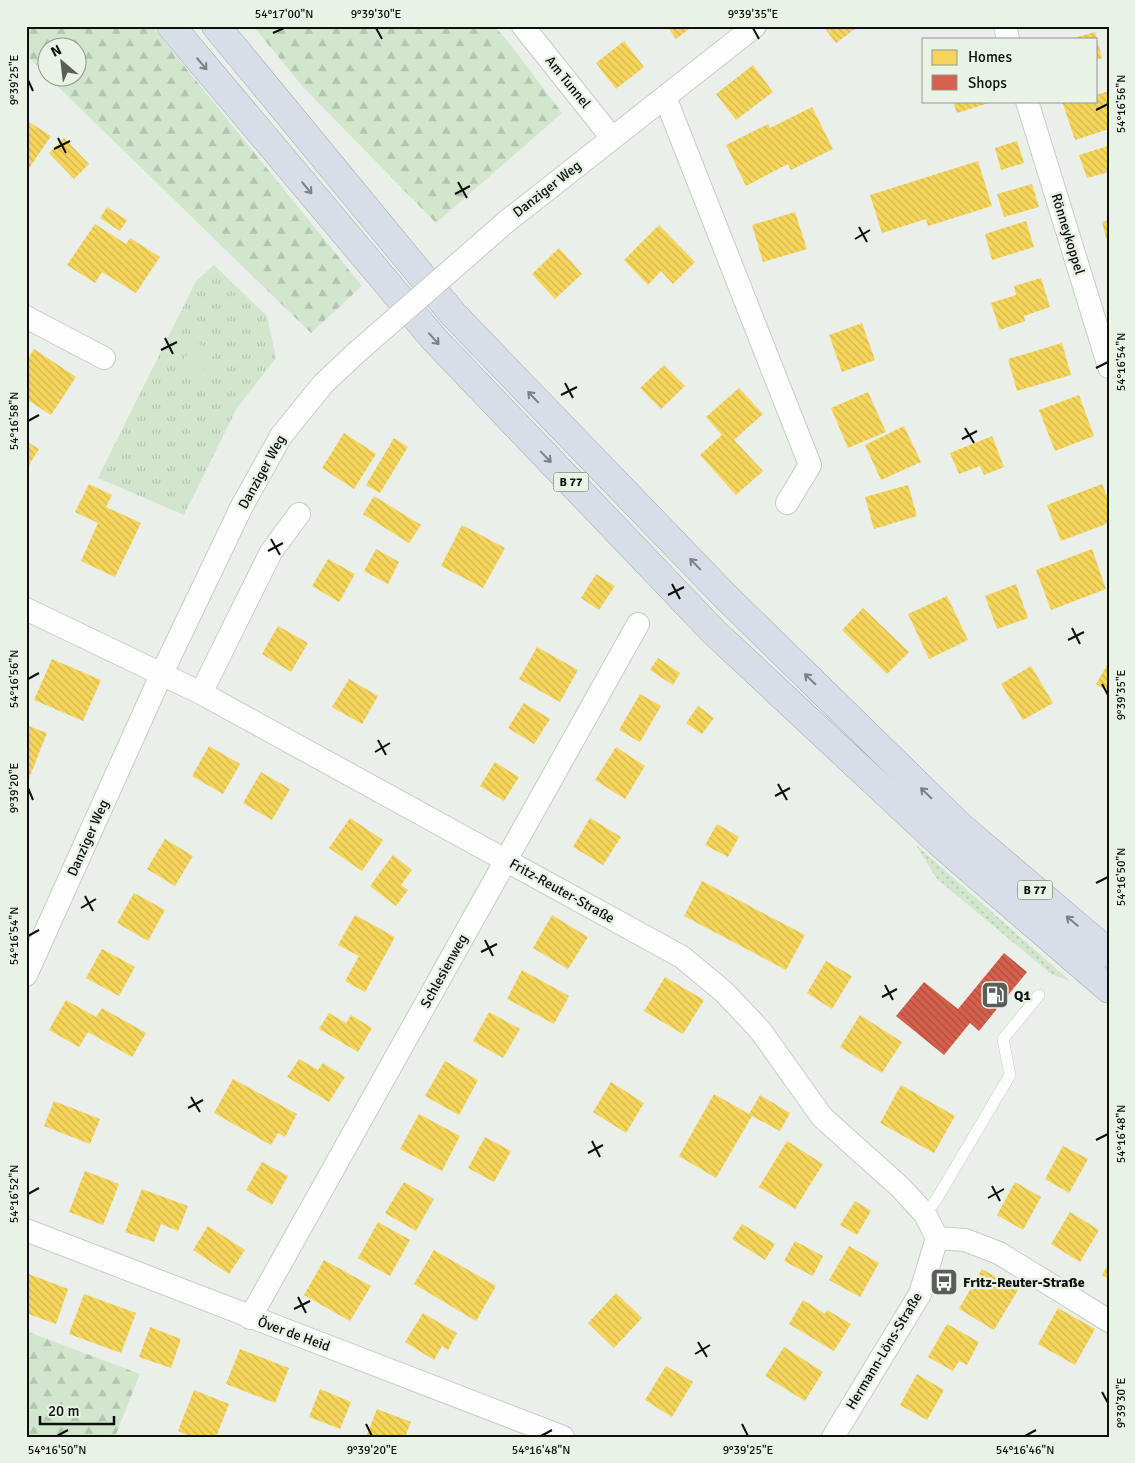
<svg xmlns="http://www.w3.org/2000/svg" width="1135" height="1463" font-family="Signika,sans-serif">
<defs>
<pattern id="grass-dots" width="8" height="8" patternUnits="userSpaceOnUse" patternTransform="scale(1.25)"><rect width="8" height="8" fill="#d2e6ce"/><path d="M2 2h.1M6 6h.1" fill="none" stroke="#b3c4b0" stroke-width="1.8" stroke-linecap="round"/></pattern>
<pattern id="forest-firs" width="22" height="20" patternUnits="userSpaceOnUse" patternTransform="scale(1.25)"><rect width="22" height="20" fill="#d2e6ce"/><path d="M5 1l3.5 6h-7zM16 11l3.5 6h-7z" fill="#b3c4b0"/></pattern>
<pattern id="park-tufts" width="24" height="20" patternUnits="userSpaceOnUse" patternTransform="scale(1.25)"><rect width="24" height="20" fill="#d2e6ce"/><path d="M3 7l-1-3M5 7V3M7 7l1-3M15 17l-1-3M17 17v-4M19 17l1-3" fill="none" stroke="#b3c4b0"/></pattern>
<pattern id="homes-back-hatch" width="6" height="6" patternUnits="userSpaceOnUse" patternTransform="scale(1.25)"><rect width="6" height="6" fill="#f6d55c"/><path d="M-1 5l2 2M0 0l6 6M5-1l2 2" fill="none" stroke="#d2b64f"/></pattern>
<pattern id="shops-back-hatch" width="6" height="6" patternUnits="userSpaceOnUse" patternTransform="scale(1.25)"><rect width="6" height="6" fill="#d6604d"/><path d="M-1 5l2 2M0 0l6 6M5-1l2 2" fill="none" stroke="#ac4e3e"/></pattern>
</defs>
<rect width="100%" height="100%" fill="#eaf0e9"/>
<path fill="url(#grass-dots)" d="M916,845L1070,981L1051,974L937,879Z"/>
<path fill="url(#forest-firs)" d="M26,26H152L362,286L311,333L49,78H78V48H48L47,76L26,55Z
M253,26H494L510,44L562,113L436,223L303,87Z
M26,1331L140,1374L115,1437H26Z"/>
<path fill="url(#park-tufts)" d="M214,265L267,316L276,358L237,408L184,515L98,478L196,281Z"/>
<path fill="#d2e6ce" d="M194,341L215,352L200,378L180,367Z"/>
<path fill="url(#homes-back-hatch)" d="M667,26H693L676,39Z
M823,26H859L836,43Z
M1095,32L1102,58L1096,60V39L1074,38Z
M624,41L644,67L616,89L596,63Z
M753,65L773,92L736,120L716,94Z
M1109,91V129L1075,140L1062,101H1096V95Z
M953,101H991L992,102L957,113Z
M812,107L833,149L791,170L788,164L746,186L726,145L768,124L770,128Z
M26,120L51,136L26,173Z
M64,138L89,164L74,179L49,153Z
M1017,141L1024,163L1001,170L995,148Z
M1108,146L1109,172L1087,178L1079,155Z
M978,161L992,206L928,226L926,219L882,233L870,195Z
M1032,184L1039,207L1004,217L997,194Z
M107,207L127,220L120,231L100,218Z
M795,212L807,249L763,262L752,225Z
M1109,220V245H1108L1102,222Z
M1026,221L1034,247L992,260L985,234Z
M95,224L126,244L130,238L160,257L136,293L102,272L95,283L67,265Z
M659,225L695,262L673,284L661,271L648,285L624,260Z
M559,248L582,274L555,299L532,274Z
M1041,278L1050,307L1024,316L1025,321L1000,330L991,303L1016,295L1014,286Z
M862,323L875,360L842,372L829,335Z
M1062,343L1071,375L1017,391L1008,359Z
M34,349L76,377L51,415L26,399V361Z
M664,365L685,386L661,409L640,388Z
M739,388L763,414L734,440L763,471L736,495L700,455L722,435L706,417Z
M868,392L886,432L848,448L831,408Z
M1079,395L1094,436L1055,451L1039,410Z
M904,426L921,462L881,480L865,445Z
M344,433L376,454L354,489L322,468Z
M992,436L1004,467L984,475L980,466L959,474L950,453Z
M394,438L408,447L380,493L366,485Z
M26,441L39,449L26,470Z
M89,484L112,495L106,507L141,523L115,577L81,561L98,523L75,512Z
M1102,484L1109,501V523L1061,541L1047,505Z
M908,485L917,516L874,529L865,497Z
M374,496L421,525L409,543L363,514Z
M462,525L505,548L483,588L441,566Z
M376,549L399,562L388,584L364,571Z
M1092,549L1106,589L1051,610L1036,570Z
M328,559L355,574L339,602L312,586Z
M596,574L615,586L599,610L581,598Z
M1016,584L1028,618L997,629L985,596Z
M947,596L968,640L929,659L908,614Z
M863,608L909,652L887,674L842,630Z
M278,626L308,643L291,672L262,654Z
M537,647L578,670L560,702L519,679Z
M658,658L680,673L673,685L650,670Z
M52,659L101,680L83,721L34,700Z
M1109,662V692L1096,684Z
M1031,666L1053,703L1023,720L1001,684Z
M349,679L378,696L362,724L332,707Z
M640,694L661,706L640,742L619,730Z
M524,703L550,719L534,744L508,728Z
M698,706L714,718L702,734L686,723Z
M26,725L47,733L26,786Z
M209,746L240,764L223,794L192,776Z
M616,747L645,766L625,799L595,780Z
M495,762L519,777L504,801L480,786Z
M261,772L290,789L272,820L243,803Z
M350,818L383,840L362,871L329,848Z
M590,818L621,837L603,865L573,847Z
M717,824L739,837L728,857L705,845Z
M165,839L193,856L175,886L147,869Z
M393,855L412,870L401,885L408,890L396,906L370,886Z
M702,881L805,935L786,970L684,916Z
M134,893L165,910L148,941L117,923Z
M355,915L395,937L365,992L345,981L359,956L338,945Z
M552,915L588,937L568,969L533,948Z
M102,949L135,967L119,996L86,978Z
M826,961L852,976L832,1009L807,993Z
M522,970L569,996L554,1024L507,999Z
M665,977L704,1000L683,1034L644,1011Z
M66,1000L96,1017L102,1008L146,1033L132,1057L88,1032L79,1047L49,1030Z
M489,1012L520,1029L503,1058L473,1041Z
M329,1013L346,1023L351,1015L372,1028L358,1052L319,1029Z
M860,1015L902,1042L882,1073L840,1047Z
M299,1059L318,1070L323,1063L345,1077L329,1102L287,1077Z
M445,1061L478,1080L459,1115L425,1096Z
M233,1079L297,1114L285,1137L278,1133L271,1145L214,1113Z
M611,1082L644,1103L626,1133L593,1112Z
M901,1085L955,1116L934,1153L880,1123Z
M714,1094L749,1114L760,1095L790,1113L780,1131L752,1116L716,1178L679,1156Z
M54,1101L100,1119L90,1144L44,1126Z
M419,1114L460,1136L442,1171L400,1149Z
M485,1137L511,1151L494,1182L468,1168Z
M787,1141L823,1164L795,1209L759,1187Z
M1063,1146L1088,1159L1069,1193L1045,1179Z
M262,1162L288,1176L272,1205L246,1190Z
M85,1171L119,1184L103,1225L69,1212Z
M404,1182L434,1199L416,1231L385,1213Z
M1015,1182L1041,1197L1023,1230L997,1215Z
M142,1189L188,1206L178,1231L161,1224L154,1242L125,1232Z
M855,1201L871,1211L857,1235L840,1225Z
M1070,1212L1099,1230L1080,1262L1051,1244Z
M378,1222L410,1240L390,1276L358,1258Z
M742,1224L775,1244L765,1260L732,1239Z
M208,1226L245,1250L229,1274L193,1250Z
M795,1241L823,1256L813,1276L784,1261Z
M849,1246L879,1263L860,1297L829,1280Z
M434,1250L496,1286L476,1321L414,1284Z
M324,1260L371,1286L350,1321L304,1295Z
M1109,1263V1279L1102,1275Z
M982,1269L1018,1290L994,1330L959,1309Z
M26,1273L68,1289L56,1324L26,1313Z
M616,1293L642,1318L614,1348L588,1323Z
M84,1294L136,1313L121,1353L69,1334Z
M803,1300L825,1314L827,1310L851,1324L834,1351L789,1324Z
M1058,1308L1095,1329L1075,1365L1038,1344Z
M423,1313L457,1333L448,1350L442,1346L434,1360L405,1342Z
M947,1324L979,1342L967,1365L959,1361L953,1371L928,1357Z
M150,1327L181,1339L171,1368L139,1357Z
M784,1347L823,1372L805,1401L765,1376Z
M240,1349L289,1368L275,1403L226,1384Z
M666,1366L693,1382L672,1417L645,1400Z
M917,1374L944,1390L927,1420L900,1405Z
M320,1389L351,1402L340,1429L309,1417Z
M194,1390L229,1404L216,1437H192L178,1431Z
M377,1409L411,1422L405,1437H366Z"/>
<path fill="url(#shops-back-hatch)" d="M1004,953L1027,972L979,1031L970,1023L944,1055L896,1016L924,982L958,1009Z"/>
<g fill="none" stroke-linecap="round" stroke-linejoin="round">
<g stroke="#c8ccc7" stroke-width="12">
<path id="lane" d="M925,1214L936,1200L1010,1075L1003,1039L1039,995"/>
</g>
<g stroke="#c8ccc7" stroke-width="24">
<path id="street" d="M523,26L612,138
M1005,26L1008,39
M665,97L810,465L787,503
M1027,101L1109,367
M506,222L755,26
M26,317L104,358
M26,609L201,693L682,957L724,992L760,1030L822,1117L900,1187L925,1214L937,1238L920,1294L833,1437
M201,693L271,552L299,514
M26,975L162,673L242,506L281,436L323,384L356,353
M26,1230L563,1437
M937,1238L965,1240L999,1253L1109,1321
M250,1318L638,624"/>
</g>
<g stroke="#a1aab1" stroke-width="29">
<path id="highway" d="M171,26L434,339L714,632L942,845L1109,989
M216,26L453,314L725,596L961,827L1109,953"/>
</g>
<use href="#lane" stroke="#fcfdfc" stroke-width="11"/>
<use href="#street" stroke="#fcfdfc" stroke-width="22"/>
<use href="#highway" stroke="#d8dee7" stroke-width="28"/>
<g stroke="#c8ccc7" stroke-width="24" stroke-linecap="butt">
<path id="street-bridge" d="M356,353L506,222"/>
</g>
<use href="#street-bridge" stroke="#fcfdfc" stroke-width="22"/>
</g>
<defs><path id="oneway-shaft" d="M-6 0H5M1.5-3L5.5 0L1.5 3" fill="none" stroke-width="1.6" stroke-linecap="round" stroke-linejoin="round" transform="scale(1.25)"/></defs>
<g stroke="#7d8184">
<use href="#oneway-shaft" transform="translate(202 64) rotate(50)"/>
<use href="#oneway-shaft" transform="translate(307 188) rotate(50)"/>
<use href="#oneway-shaft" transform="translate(434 339) rotate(48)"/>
<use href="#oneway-shaft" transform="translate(533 397) rotate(-134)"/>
<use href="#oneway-shaft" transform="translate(546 457) rotate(46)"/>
<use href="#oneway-shaft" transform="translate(695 564) rotate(-134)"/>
<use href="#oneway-shaft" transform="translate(810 679) rotate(-136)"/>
<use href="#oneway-shaft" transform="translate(926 793) rotate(-136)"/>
<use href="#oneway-shaft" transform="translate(1072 921) rotate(-140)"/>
</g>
<path fill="none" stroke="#0d100c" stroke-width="2" d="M376,28L382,39M753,28L759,39M273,33L284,28M28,80L33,91M1096,110L1108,104M58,138L66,153M54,149L70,141M458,182L467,198M455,194L470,186M859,227L867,242M855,239L870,230M165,338L173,354M161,350L177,342M1096,368L1108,362M565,383L573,398M561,395L577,387M28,421L39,415M965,428L974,443M962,439L977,431M271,539L280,555M268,551L283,543M672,584L680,599M668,595L684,587M1072,628L1080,644M1068,640L1084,632M28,679L39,673M1102,684L1108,695M378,740L386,755M375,752L390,743M778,784L787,800M28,788L33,800M775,796L790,788M1096,883L1108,877M85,896L93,911M81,908L96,899M28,936L39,930M485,940L493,956M481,952L497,944M885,985L893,1000M882,997L897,989M191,1097L200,1112M188,1108L203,1100M1096,1140L1108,1134M592,1141L600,1157M588,1153L603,1145M992,1186L1000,1201M28,1194L39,1188M988,1198L1004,1189M298,1297L306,1313M294,1309L310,1301M698,1342L707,1357M695,1354L710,1345M1102,1392L1108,1403M366,1424L372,1436M742,1424L748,1436M57,1436L68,1430M541,1436L552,1430M1025,1436L1036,1430"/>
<defs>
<g id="fuel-square" transform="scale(1.4375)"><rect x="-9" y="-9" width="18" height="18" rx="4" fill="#5a5e59" stroke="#e8f3e6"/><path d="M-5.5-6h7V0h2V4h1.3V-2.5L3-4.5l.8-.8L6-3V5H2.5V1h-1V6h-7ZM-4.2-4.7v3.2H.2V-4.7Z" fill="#fff"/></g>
<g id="bus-square" transform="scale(1.4375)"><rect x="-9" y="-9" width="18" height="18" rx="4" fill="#5a5e59" stroke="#e8f3e6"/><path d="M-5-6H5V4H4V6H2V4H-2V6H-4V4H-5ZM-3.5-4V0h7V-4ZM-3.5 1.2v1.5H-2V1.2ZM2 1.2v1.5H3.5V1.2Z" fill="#fff"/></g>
</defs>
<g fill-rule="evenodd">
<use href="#fuel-square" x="995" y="995"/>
<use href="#bus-square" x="944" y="1282"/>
</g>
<g text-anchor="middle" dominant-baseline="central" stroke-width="5" stroke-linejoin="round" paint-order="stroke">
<g fill="#e8f3e6" stroke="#4f544d" stroke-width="1">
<rect x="553.5" y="472.5" width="35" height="19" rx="4"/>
<rect x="1017.5" y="880.5" width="35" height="19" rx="4"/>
</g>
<g font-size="12" font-weight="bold" fill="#0d100c">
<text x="571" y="482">B 77</text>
<text x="1035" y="890">B 77</text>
</g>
<g font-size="14" fill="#0d100c" stroke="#e8f3e6">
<text transform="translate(568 82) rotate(51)">Am Tunnel</text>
<text transform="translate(547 189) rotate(-38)">Danziger Weg</text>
<text transform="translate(1068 234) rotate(73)">Rönneykoppel</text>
<text transform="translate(262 472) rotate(-61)">Danziger Weg</text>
<text transform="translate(88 838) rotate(-66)">Danziger Weg</text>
<text transform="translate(562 891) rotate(29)">Fritz-Reuter-Straße</text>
<text transform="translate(444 971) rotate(-61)">Schlesienweg</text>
<text transform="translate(294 1334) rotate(20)">Över de Heid</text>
<text transform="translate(884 1351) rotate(-59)">Hermann-Löns-Straße</text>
</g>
<g font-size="14" font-weight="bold" fill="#0d100c" stroke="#e8f3e6" text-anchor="start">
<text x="1014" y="995">Q1</text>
<text x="963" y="1282">Fritz-Reuter-Straße</text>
</g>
</g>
<rect width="1135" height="1463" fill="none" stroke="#e8f3e6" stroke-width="55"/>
<rect x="922" y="38" width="175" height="65" fill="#e8f3e6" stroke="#90988f"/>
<rect x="932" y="50" width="25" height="15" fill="#f6d55c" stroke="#90988f"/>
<text x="968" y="62" font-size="15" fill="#0d100c">Homes</text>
<rect x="932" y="75" width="25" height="15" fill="#d6604d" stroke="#90988f"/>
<text x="968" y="88" font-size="15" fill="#0d100c">Shops</text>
<g transform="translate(62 62) rotate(332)"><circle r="24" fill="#e8f3e6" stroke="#90988f"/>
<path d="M0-4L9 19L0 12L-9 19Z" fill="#5a5e59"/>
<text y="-8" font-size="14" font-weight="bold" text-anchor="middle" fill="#0d100c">N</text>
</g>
<path d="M40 1416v8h74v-8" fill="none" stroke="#0d100c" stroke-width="2.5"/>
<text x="48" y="1416" font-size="15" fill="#0d100c" stroke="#e8f3e6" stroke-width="4" paint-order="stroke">20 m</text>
<rect x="28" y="28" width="1080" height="1408" fill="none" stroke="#0d100c" stroke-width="2"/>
<g font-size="12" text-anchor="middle" fill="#0d100c">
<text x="284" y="18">54°17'00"N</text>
<text x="376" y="18">9°39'30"E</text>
<text x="753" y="18">9°39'35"E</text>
<text transform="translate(14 80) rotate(-90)" y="4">9°39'25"E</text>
<text transform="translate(1121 104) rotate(-90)" y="4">54°16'56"N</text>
<text transform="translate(1121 362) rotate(-90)" y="4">54°16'54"N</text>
<text transform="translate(14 421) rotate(-90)" y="4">54°16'58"N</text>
<text transform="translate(14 679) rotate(-90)" y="4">54°16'56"N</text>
<text transform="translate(1121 695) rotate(-90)" y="4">9°39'35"E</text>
<text transform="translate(14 788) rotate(-90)" y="4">9°39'20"E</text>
<text transform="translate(1121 877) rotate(-90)" y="4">54°16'50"N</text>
<text transform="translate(14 936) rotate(-90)" y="4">54°16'54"N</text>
<text transform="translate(1121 1134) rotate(-90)" y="4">54°16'48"N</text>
<text transform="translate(14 1194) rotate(-90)" y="4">54°16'52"N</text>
<text transform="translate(1121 1403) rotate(-90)" y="4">9°39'30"E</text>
<text x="57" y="1454">54°16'50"N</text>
<text x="372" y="1454">9°39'20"E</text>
<text x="541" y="1454">54°16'48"N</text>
<text x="748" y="1454">9°39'25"E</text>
<text x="1025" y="1454">54°16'46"N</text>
</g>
</svg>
